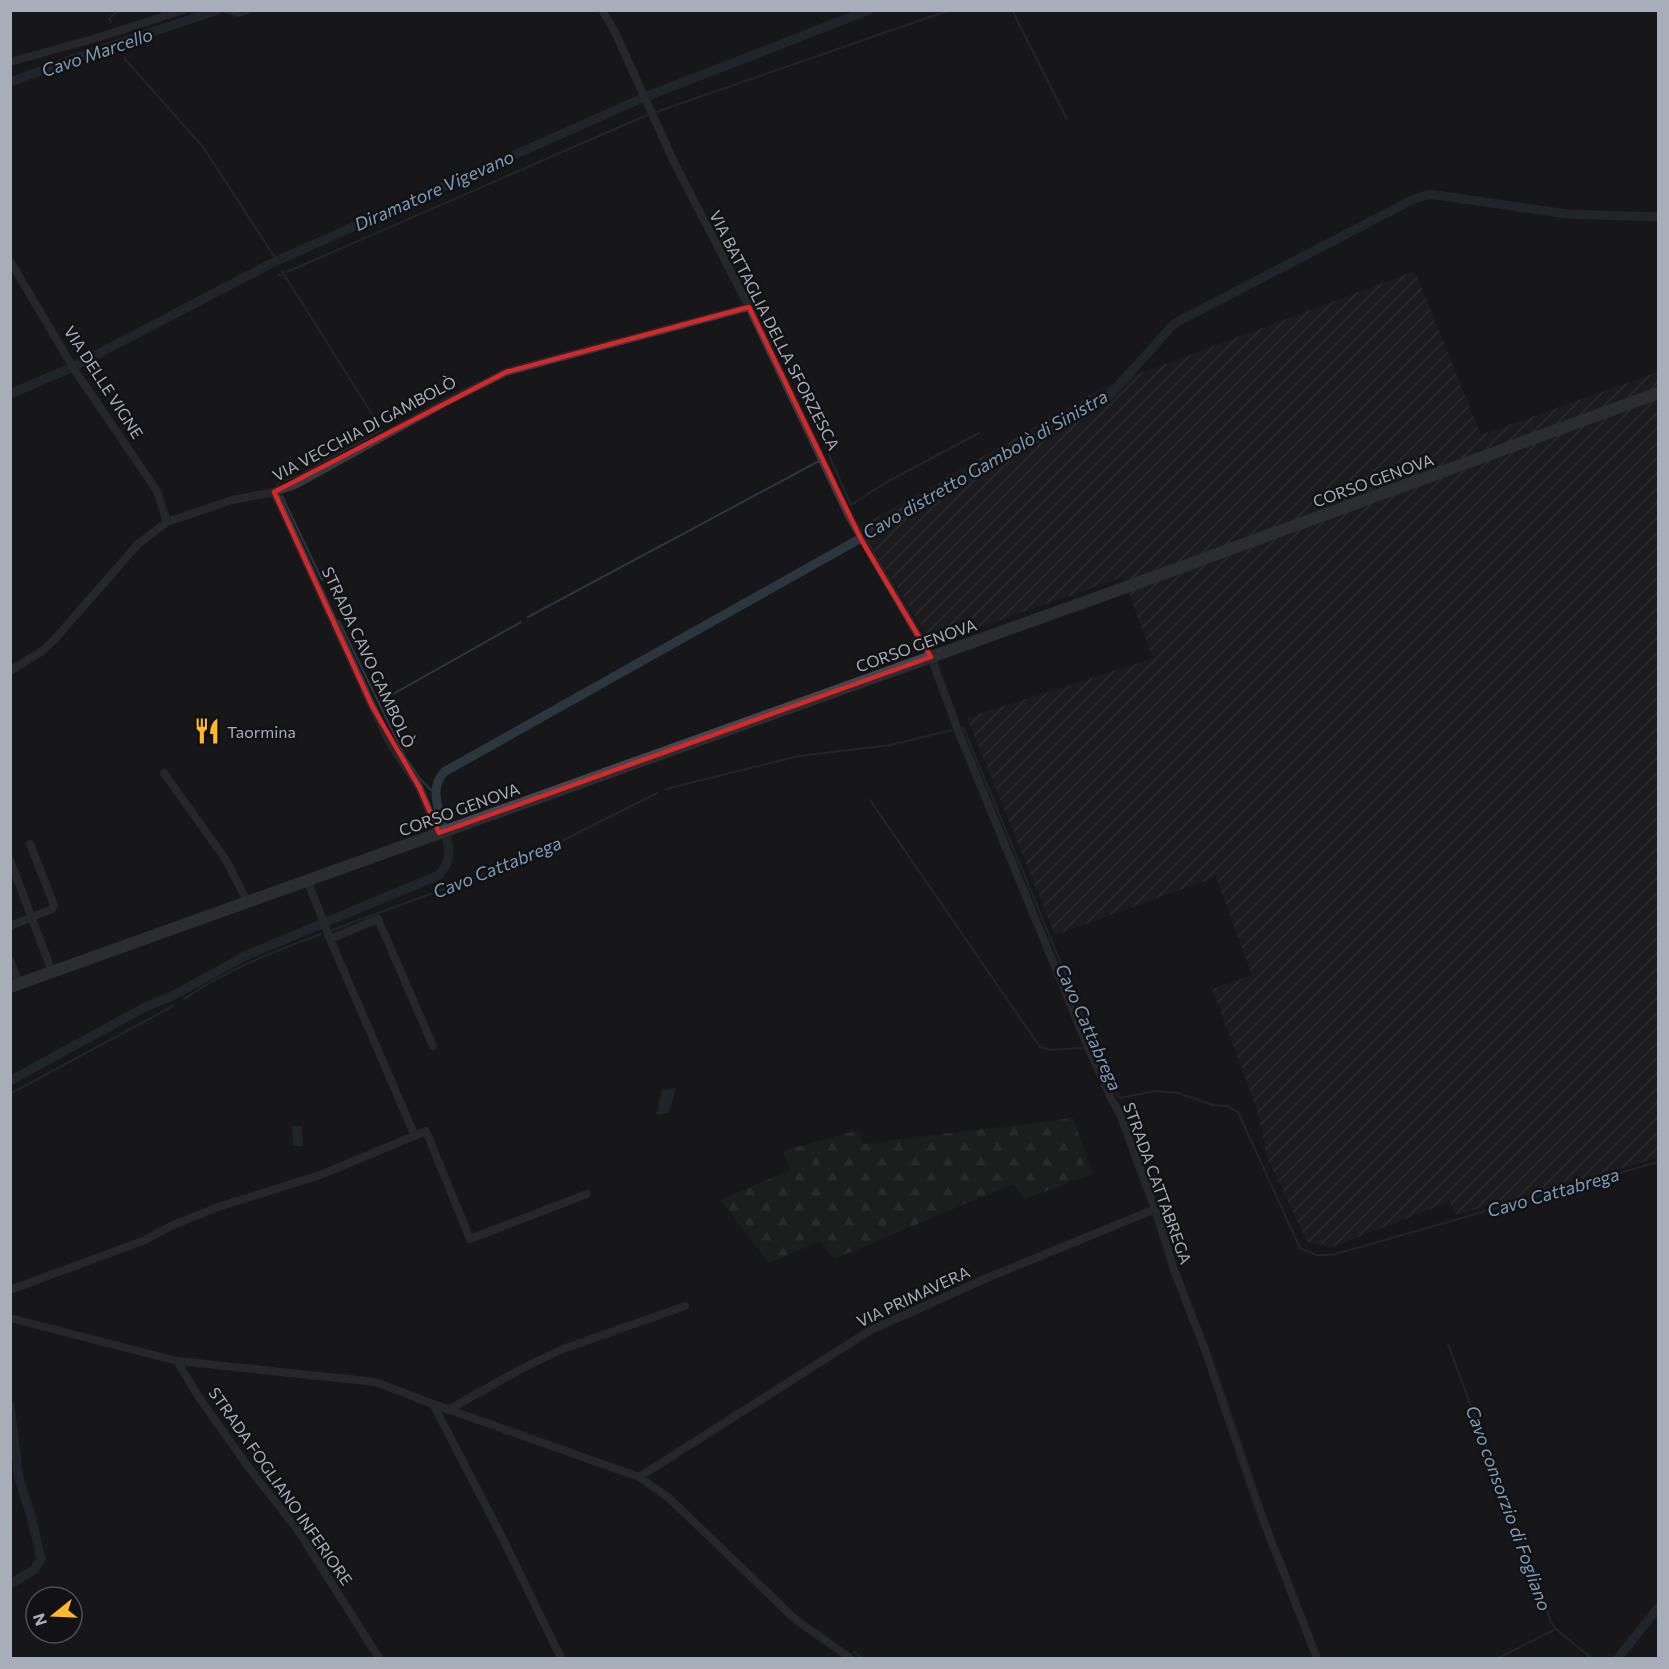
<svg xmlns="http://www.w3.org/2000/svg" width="1669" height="1669" font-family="Commissioner,sans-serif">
<defs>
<pattern id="industrial-furrows" width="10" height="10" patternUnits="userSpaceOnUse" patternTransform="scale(1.5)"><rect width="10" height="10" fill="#232326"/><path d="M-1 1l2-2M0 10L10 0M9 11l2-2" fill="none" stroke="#404043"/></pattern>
<pattern id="forest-firs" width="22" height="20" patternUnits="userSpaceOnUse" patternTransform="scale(1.5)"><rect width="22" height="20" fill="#1e271f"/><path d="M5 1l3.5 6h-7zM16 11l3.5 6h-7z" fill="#3c443d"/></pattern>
</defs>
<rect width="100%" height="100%" fill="#171719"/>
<path fill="url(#industrial-furrows)" d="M1415,271L1481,435L1658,372V1158L1456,1215L1450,1202L1331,1247L1307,1242L1267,1157L1258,1113L1212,989L1252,975L1216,877L1055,935L967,718L1153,658L1123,577L932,644L860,527L1104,387Z"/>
<path fill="url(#forest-firs)" d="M1073,1118L1093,1174L1025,1199L1013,1184L834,1259L820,1241L769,1263L720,1200L790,1170L783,1151L858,1130L863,1144Z"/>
<path fill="#2b363e" d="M676,1088L669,1113L656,1115L662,1090Z
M292,1126H302L303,1146H293Z"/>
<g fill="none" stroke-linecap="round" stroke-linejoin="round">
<path stroke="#2b363e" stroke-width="2" d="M1012,10L1067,119
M111,22L109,19L118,10
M124,58L203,147L274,256
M656,112L950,10
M272,263L274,266
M287,272L647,115
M279,275H281
M829,455L851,505L885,483L979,433
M277,486L279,482L300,475L382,430L282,271
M282,496L322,580
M528,617L819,461
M339,621L405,757L421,780L435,794
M379,702L521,622
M963,727L1113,1089L1120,1098L1155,1091L1178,1093L1213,1105L1227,1106L1238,1112L1300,1248L1316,1255H1332L1658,1162
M666,789L799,756L891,745L952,730
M870,800L1040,1047L1051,1050L1082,1048
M332,930L526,859L657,793
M184,999C226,970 273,952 321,934
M10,1094L173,1006
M1448,1344L1551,1622L1556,1629L1591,1658
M854,1652L862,1658
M1498,1658L1556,1629"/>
<path stroke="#2b363e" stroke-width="9" d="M10,82L93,52L218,10
M10,394L73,367L272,263L530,148L640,99L869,10
M10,1081L145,1007L172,996L247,955L439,875C469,845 417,801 444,772L993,464L1108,397L1173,325L1179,321L1410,201L1429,194L1567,214L1658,217
M10,1405L19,1479L31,1516L41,1559L34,1570L10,1584
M1618,1658L1658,1608"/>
<path stroke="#393a40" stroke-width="8" d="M229,10L239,13L247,10
M602,10L615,32L674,162L749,307L849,516L931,657L959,733L1088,1047L1112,1100L1120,1114L1155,1209L1174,1270L1206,1352L1262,1517L1317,1658
M10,62L100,37L183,10
M10,261L74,369L157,491L167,522
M274,492L372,706L390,743L419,787L438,833
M10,671L42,651L54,640L138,544L167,522L232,500L274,492L295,485L444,403L506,372L749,307
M164,773L226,860L248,903
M10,860L52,972
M308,882L330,939L415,1136
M10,926L52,909L54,905L30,844
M330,939L378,919L433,1046
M10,960L19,984
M10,1290L145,1240L171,1226L218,1207L320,1175L426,1131L470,1239L587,1194
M10,1318L177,1361L376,1382L433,1404L639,1477L669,1498L795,1619L850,1658
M177,1361L198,1396L249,1468L297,1529L379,1658
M433,1404L503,1539L561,1658
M448,1410L521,1369L563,1349L685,1306
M639,1477L871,1330L987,1278L1155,1209"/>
<path stroke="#45474f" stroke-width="12" d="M10,987L1135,584L1658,393"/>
</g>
<path d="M0 0H1669V1669H0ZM749,307L862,541L931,657L439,833L419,787L372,706L274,492L506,372Z" fill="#171719" fill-opacity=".55" fill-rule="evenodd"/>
<path fill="none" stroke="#d62828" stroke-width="4.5" stroke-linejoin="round" d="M749,307L862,541L931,657L439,833L419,787L372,706L274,492L506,372Z"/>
<defs>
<g id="restaurant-bare" transform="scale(2.07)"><path d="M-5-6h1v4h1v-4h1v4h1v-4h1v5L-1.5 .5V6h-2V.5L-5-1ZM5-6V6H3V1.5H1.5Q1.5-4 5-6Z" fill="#ffb829" stroke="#121214" stroke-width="2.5" paint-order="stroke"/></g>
</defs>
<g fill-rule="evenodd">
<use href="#restaurant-bare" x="207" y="731"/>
</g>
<g text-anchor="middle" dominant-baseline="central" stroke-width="5" stroke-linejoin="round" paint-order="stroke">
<g font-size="16" fill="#a8adba" stroke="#121214">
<text transform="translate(775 330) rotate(63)">VIA BATTAGLIA DELLA SFORZESCA</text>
<text transform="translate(104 382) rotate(57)">VIA DELLE VIGNE</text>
<text transform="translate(364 428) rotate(-28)">VIA VECCHIA DI GAMBOLÒ</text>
<text transform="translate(1373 480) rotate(-20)">CORSO GENOVA</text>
<text transform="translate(916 645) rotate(-20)">CORSO GENOVA</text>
<text transform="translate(369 657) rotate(65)">STRADA CAVO GAMBOLÒ</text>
<text transform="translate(459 809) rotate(-20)">CORSO GENOVA</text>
<text transform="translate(1158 1183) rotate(70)">STRADA CATTABREGA</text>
<text transform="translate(913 1296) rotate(-25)">VIA PRIMAVERA</text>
<text transform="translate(281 1486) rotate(55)">STRADA FOGLIANO INFERIORE</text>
</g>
<g font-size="16" fill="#a8adba" stroke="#121214" text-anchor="start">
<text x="227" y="731">Taormina</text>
</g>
<g font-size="18" font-style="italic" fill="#7c9cb8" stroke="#121214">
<text transform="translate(97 52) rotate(-19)">Cavo Marcello</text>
<text transform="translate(434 190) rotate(-24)">Diramatore Vigevano</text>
<text transform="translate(985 464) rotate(-30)">Cavo distretto Gambolò di Sinistra</text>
<text transform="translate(497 867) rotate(-22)">Cavo Cattabrega</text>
<text transform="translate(1089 1027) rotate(66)">Cavo Cattabrega</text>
<text transform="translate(1553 1192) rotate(-16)">Cavo Cattabrega</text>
<text transform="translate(1509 1508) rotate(70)">Cavo consorzio di Fogliano</text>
</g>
</g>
<rect width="1669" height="1669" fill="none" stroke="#a8adba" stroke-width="24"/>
<g transform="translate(54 1615) rotate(252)"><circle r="28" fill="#121214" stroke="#4e5056" stroke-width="1.5"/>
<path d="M0-4.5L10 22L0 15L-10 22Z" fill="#ffb829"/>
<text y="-9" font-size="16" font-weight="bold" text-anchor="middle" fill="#a8adba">N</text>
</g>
</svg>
